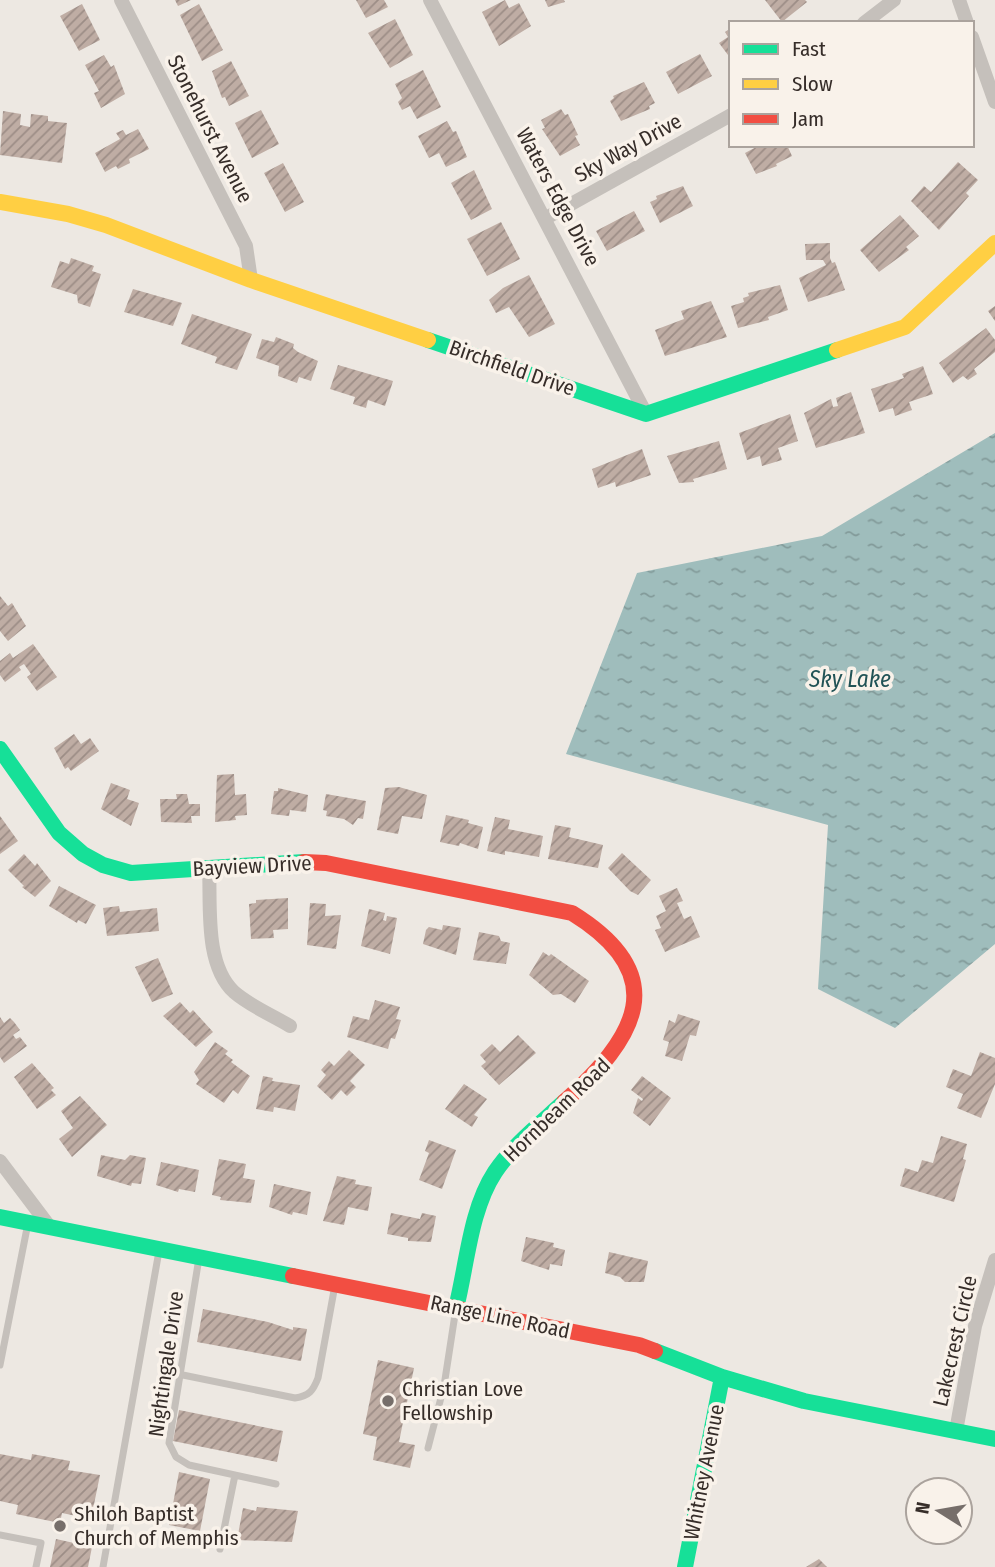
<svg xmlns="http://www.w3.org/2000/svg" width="995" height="1567" font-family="'Fira Sans Condensed',sans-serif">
<defs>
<pattern id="water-ripples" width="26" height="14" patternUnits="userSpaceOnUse" patternTransform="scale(1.75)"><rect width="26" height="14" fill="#9fbdbc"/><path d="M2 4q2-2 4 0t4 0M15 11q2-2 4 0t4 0" fill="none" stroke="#829a99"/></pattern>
<pattern id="building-hatch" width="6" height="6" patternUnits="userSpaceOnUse" patternTransform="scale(1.75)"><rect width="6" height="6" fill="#bfada4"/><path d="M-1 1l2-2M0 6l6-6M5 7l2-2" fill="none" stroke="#9c8d86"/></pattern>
</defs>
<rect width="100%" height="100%" fill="#ede8e2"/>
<path fill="url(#water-ripples)" d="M995,433V944L895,1028L818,989L828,825L566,754L637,573L822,536Z"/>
<path fill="url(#building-hatch)" d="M175,0H191L178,6Z
M356,0H384L388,7L366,18Z
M505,0L509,8L519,3L531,26L499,46L482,12Z
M545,0H564L565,2L548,7Z
M765,0H805L807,2L782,22Z
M82,4L100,40L79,51L60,16Z
M199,4L223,50L202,61L180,15Z
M395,19L413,55L390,68L368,33Z
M731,28V59L719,43L728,37L725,32Z
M700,54L712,76L678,94L666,72Z
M104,55L111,67L114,65L125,94L101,108L94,93L99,91L85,65Z
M231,61L249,96L229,106L225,97L222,98L212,71Z
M423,70L441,107L417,119L410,106L402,110L398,102L402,98L395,84Z
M644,82L655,103L649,106L650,109L621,121L610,101L614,98L613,96Z
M561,109L565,115L568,114L578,135L575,136L580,145L560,156L542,129L545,128L541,120Z
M261,110L279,144L252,158L235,123Z
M3,111L21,114L20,125L30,127L31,114L48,116V121L67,123L62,163L0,155Z
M447,121L453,132L456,131L467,157L446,167L439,153L429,158L418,136Z
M138,129L149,149L129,159L130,163L118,169L116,166L105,172L95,153L120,139L116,133L123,130L126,135Z
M760,145H787L792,156L776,164L777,166L756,174L745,153Z
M958,162L978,180L966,193L969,196L939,230L911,201L924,186L931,192Z
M283,163L304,202L285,212L264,173Z
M474,170L492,209L471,220L451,183Z
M683,186L693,206L660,223L650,202L657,199L656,196Z
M634,211L645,231L607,251L596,231Z
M900,215L919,236L906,247L909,250L879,272L860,250Z
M501,222L520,259L487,276L467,239Z
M830,243V258L832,263L835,262L845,290L808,302L799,278L826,265L823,260H806L805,244Z
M71,258L94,266L92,271L101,274L90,307L78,303L77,295L51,287L60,261L69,264Z
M529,275L555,324L529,337L509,307L496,313L489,300L503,288Z
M780,285L788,310L768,317L769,320L738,328L731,306L744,302L743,298L749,296L748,293Z
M133,289L182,303L173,326L124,312Z
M711,301L727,337L665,356L655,330L684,319L681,311Z
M995,306V321L988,311Z
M192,314L252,334L237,370L215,363L217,357L181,344Z
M986,328L995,340V352L974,369L977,374L968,380L963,376L953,383L939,363Z
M276,337L294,344L293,348L298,352L318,361L311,381L299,377L297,383L278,376L279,366L256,358L262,339L274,342Z
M338,365L393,381L385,406L368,400L366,408L353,404L355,397L330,389Z
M923,366L933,394L909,402L912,410L895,416L893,408L879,412L871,389L904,378L902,374Z
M851,392L865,433L816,448L804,413L831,399L833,407L838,406L836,398Z
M790,414L798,441L778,448L782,460L762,466L760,456L747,460L739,433Z
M719,441L727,469L693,479L694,482L679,483L667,456Z
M642,449L651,475L616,487L615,482L598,488L592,469Z
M0,596L8,606L12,603L26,626L8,641L0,631Z
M33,644L57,677L37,691L27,677L31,674L24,664L19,667L21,670L5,682L0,675V661L10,653L13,658Z
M74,734L81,744L90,738L99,751L71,771L68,767L65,769L54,748Z
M234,774L235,795L246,794L247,815L235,816L236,820L215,822L217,775Z
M111,783L130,790L127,799L139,803L131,826L101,809Z
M399,787L427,795L422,819L402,816L398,834L377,830L385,788Z
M278,788L308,795L306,812L290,810L289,816L271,814L274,791H278Z
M176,794H187L189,804H200V816H191L192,823L161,822L160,799H177Z
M326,794L366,801L363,819L358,818L353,825L344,819L326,816L327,811L323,810Z
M446,815L469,820L468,823L483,827L478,849L460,843L459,846L440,842Z
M0,816L18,841L0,854Z
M495,817L510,820L508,829L543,836L539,857L505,851V855L487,851Z
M555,825L571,828L569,837L603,845L598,868L548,859Z
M622,853L651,880L638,895L630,891L608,868Z
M24,854L35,866L37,863L51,881L35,897L22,887L24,886L8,870Z
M59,886L96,905L86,924L78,920L77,923L49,906Z
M677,888L683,901L677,903L684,919L691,916L700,937L665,952L655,930L661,928L656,916L666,911L659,896Z
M288,898V929L273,930L274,938L251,939L249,904L256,903V900Z
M310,903L326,904L325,916L341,915L336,949L307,945Z
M119,906L120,912L157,908L159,931L107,936L103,908Z
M369,909L385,913L383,920L386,921L387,916L397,918L390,954L361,946Z
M443,925L461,928L456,955L423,944L426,930L429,927L442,930Z
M479,932L499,936L501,941L510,943L506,964L473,960Z
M543,952L549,956L551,954L589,981L575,1003L561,994L553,995L529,975Z
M158,958L173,994L152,1002L135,967Z
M375,1000L400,1007L396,1019L401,1020L395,1039L391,1038L388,1049L347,1037L353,1016L369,1020Z
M180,1002L190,1013L193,1010L213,1032L196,1047L163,1016Z
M678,1014L700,1021L696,1036L690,1035L682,1061L665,1056L669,1042L663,1040L669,1020L675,1023Z
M0,1017L4,1023L10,1018L14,1022L20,1030L13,1035L16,1039L20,1037L27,1046L4,1063L0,1057Z
M518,1035L536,1053L499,1085L481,1066L486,1062L480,1055L492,1044L500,1052Z
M215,1042L228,1051L225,1054L233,1060L231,1062L250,1076L238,1094L233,1090L224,1103L196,1084L199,1080L194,1072Z
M349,1050L365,1065L350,1081L356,1087L347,1096L341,1090L332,1100L317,1086L326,1075L321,1070L329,1061L334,1066Z
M980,1052L995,1058V1084L981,1118L957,1108L963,1094L946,1087L953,1069L971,1076Z
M32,1063L54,1088L51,1090L56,1095L37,1109L14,1077Z
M263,1076L273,1078L272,1081L300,1085L295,1111L274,1107L273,1112L256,1109Z
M642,1076L671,1098L650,1126L633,1113L638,1098L642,1101L643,1099L631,1090Z
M464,1084L487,1099L474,1115L478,1117L472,1127L445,1109Z
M80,1096L107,1125L72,1157L59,1139L73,1128L61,1111Z
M941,1136L967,1144L963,1159L966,1160L954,1202L900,1186L905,1168L918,1172L922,1160L933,1163Z
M429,1140L456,1150L442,1189L419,1180L429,1153L425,1151Z
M101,1155L125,1160L130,1155L146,1158L141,1184L132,1183L131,1186L97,1176Z
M219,1159L246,1164L243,1178L255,1180L251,1203L220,1200L221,1197L212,1195Z
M161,1162L199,1170L195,1192L179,1189L178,1192L156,1185Z
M337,1176L356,1180L355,1184L372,1187L368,1211L348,1207L344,1225L323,1221Z
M274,1184L311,1192L307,1215L293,1212L292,1215L269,1207Z
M391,1213L420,1219L422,1213L436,1216L431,1242L408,1241V1238L387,1234Z
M526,1237L554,1243L553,1247L565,1250L562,1266L550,1264L549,1270L521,1261Z
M609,1252L648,1261L644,1282H625L620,1277L605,1273Z
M203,1309L268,1322L293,1330V1327L307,1329L301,1361L197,1342Z
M378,1360L414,1368L399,1442L415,1445L410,1468L373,1460L377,1437L363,1434Z
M179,1410L283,1431L277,1462L173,1441Z
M0,1454L31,1460L32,1454L70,1461L68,1470L100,1475L91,1519L62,1513L60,1523L16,1514L18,1505L0,1501Z
M179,1472L210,1479L200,1531L169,1525Z
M257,1507L298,1511L292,1542L237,1540L243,1508L256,1511Z
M56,1539L92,1547L88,1567H50Z
M819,1559L827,1567H806Z"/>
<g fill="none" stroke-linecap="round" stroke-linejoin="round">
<path stroke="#c5c0bb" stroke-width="7" d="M199,1258L169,1443L176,1457L189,1465L276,1484
M0,1365L28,1223
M178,1374L295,1398C309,1396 313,1391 318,1378L335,1285
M428,1448L444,1386L456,1308
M0,1535L41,1543L36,1567
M220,1549L235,1475
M103,1567L159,1251"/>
<path stroke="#c5c0bb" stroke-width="14" d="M121,0L246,246L251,280
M430,0L646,414
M959,0L967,23
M864,23L894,0
M972,37L995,102
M546,218L731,115
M209,868C211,905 204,964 234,992C250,1006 272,1015 290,1026
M0,1161L49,1226
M956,1431L975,1326L995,1260"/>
<path stroke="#16e098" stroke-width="16" d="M428,340L646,414L837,350
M0,749L59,833L83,854L103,865L131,873L304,862
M0,1217L293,1276
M456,1308C467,1265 470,1210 495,1172C513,1145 540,1124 564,1102
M655,1351L722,1377L804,1401L995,1439
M685,1567L722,1377"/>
<path stroke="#ffcf43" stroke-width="16" d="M0,202L68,214L106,225L251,280L428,340
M837,350L905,327L995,243"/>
<path stroke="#f24e42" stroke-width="16" d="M304,862L326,863L572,913C674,976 636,1038 564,1102
M293,1276L639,1345L655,1351"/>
</g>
<g fill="#766e6a" stroke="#f9f2ea" stroke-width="2.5">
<circle cx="388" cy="1401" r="7"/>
<circle cx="60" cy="1526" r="7"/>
</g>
<g text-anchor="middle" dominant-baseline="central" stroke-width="7" stroke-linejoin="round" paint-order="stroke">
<g font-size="21" fill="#362d29" stroke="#f9f2ea">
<text transform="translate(210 129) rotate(63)">Stonehurst Avenue</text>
<text transform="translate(628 148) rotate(-29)">Sky Way Drive</text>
<text transform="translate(558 197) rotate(62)">Waters Edge Drive</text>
<text transform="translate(512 368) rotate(19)">Birchfield Drive</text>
<text transform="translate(252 866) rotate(-3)">Bayview Drive</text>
<text transform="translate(557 1110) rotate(-44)">Hornbeam Road</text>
<text transform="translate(500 1317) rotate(12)">Range Line Road</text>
<text transform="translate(955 1341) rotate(-77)">Lakecrest Circle</text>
<text transform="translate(166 1364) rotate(-82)">Nightingale Drive</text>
<text transform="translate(704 1472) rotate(-79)">Whitney Avenue</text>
</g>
<g font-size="21" fill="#362d29" stroke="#f9f2ea" text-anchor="start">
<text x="402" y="1389">Christian Love<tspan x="402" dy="24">Fellowship</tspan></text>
<text x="74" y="1514">Shiloh Baptist<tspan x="74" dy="24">Church of Memphis</tspan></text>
</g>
<g font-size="23" font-style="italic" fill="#215356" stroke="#f9f2ea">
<text x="850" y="679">Sky Lake</text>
</g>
</g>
<rect x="729" y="21" width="245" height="126" fill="#f9f2ea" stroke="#aba39d" stroke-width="2"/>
<rect x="743" y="44" width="35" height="10" fill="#16e098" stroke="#aba39d" stroke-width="2"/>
<text x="792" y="56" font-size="21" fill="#362d29">Fast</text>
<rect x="743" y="79" width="35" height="10" fill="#ffcf43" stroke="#aba39d" stroke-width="2"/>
<text x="792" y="91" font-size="21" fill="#362d29">Slow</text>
<rect x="743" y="114" width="35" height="10" fill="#f24e42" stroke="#aba39d" stroke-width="2"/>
<text x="792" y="126" font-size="21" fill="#362d29">Jam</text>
<g transform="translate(939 1511) rotate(281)"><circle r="33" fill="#f9f2ea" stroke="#aba39d" stroke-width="2"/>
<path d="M0-5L12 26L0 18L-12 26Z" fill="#766e6a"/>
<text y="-10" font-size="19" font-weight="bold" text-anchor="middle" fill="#362d29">N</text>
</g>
</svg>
